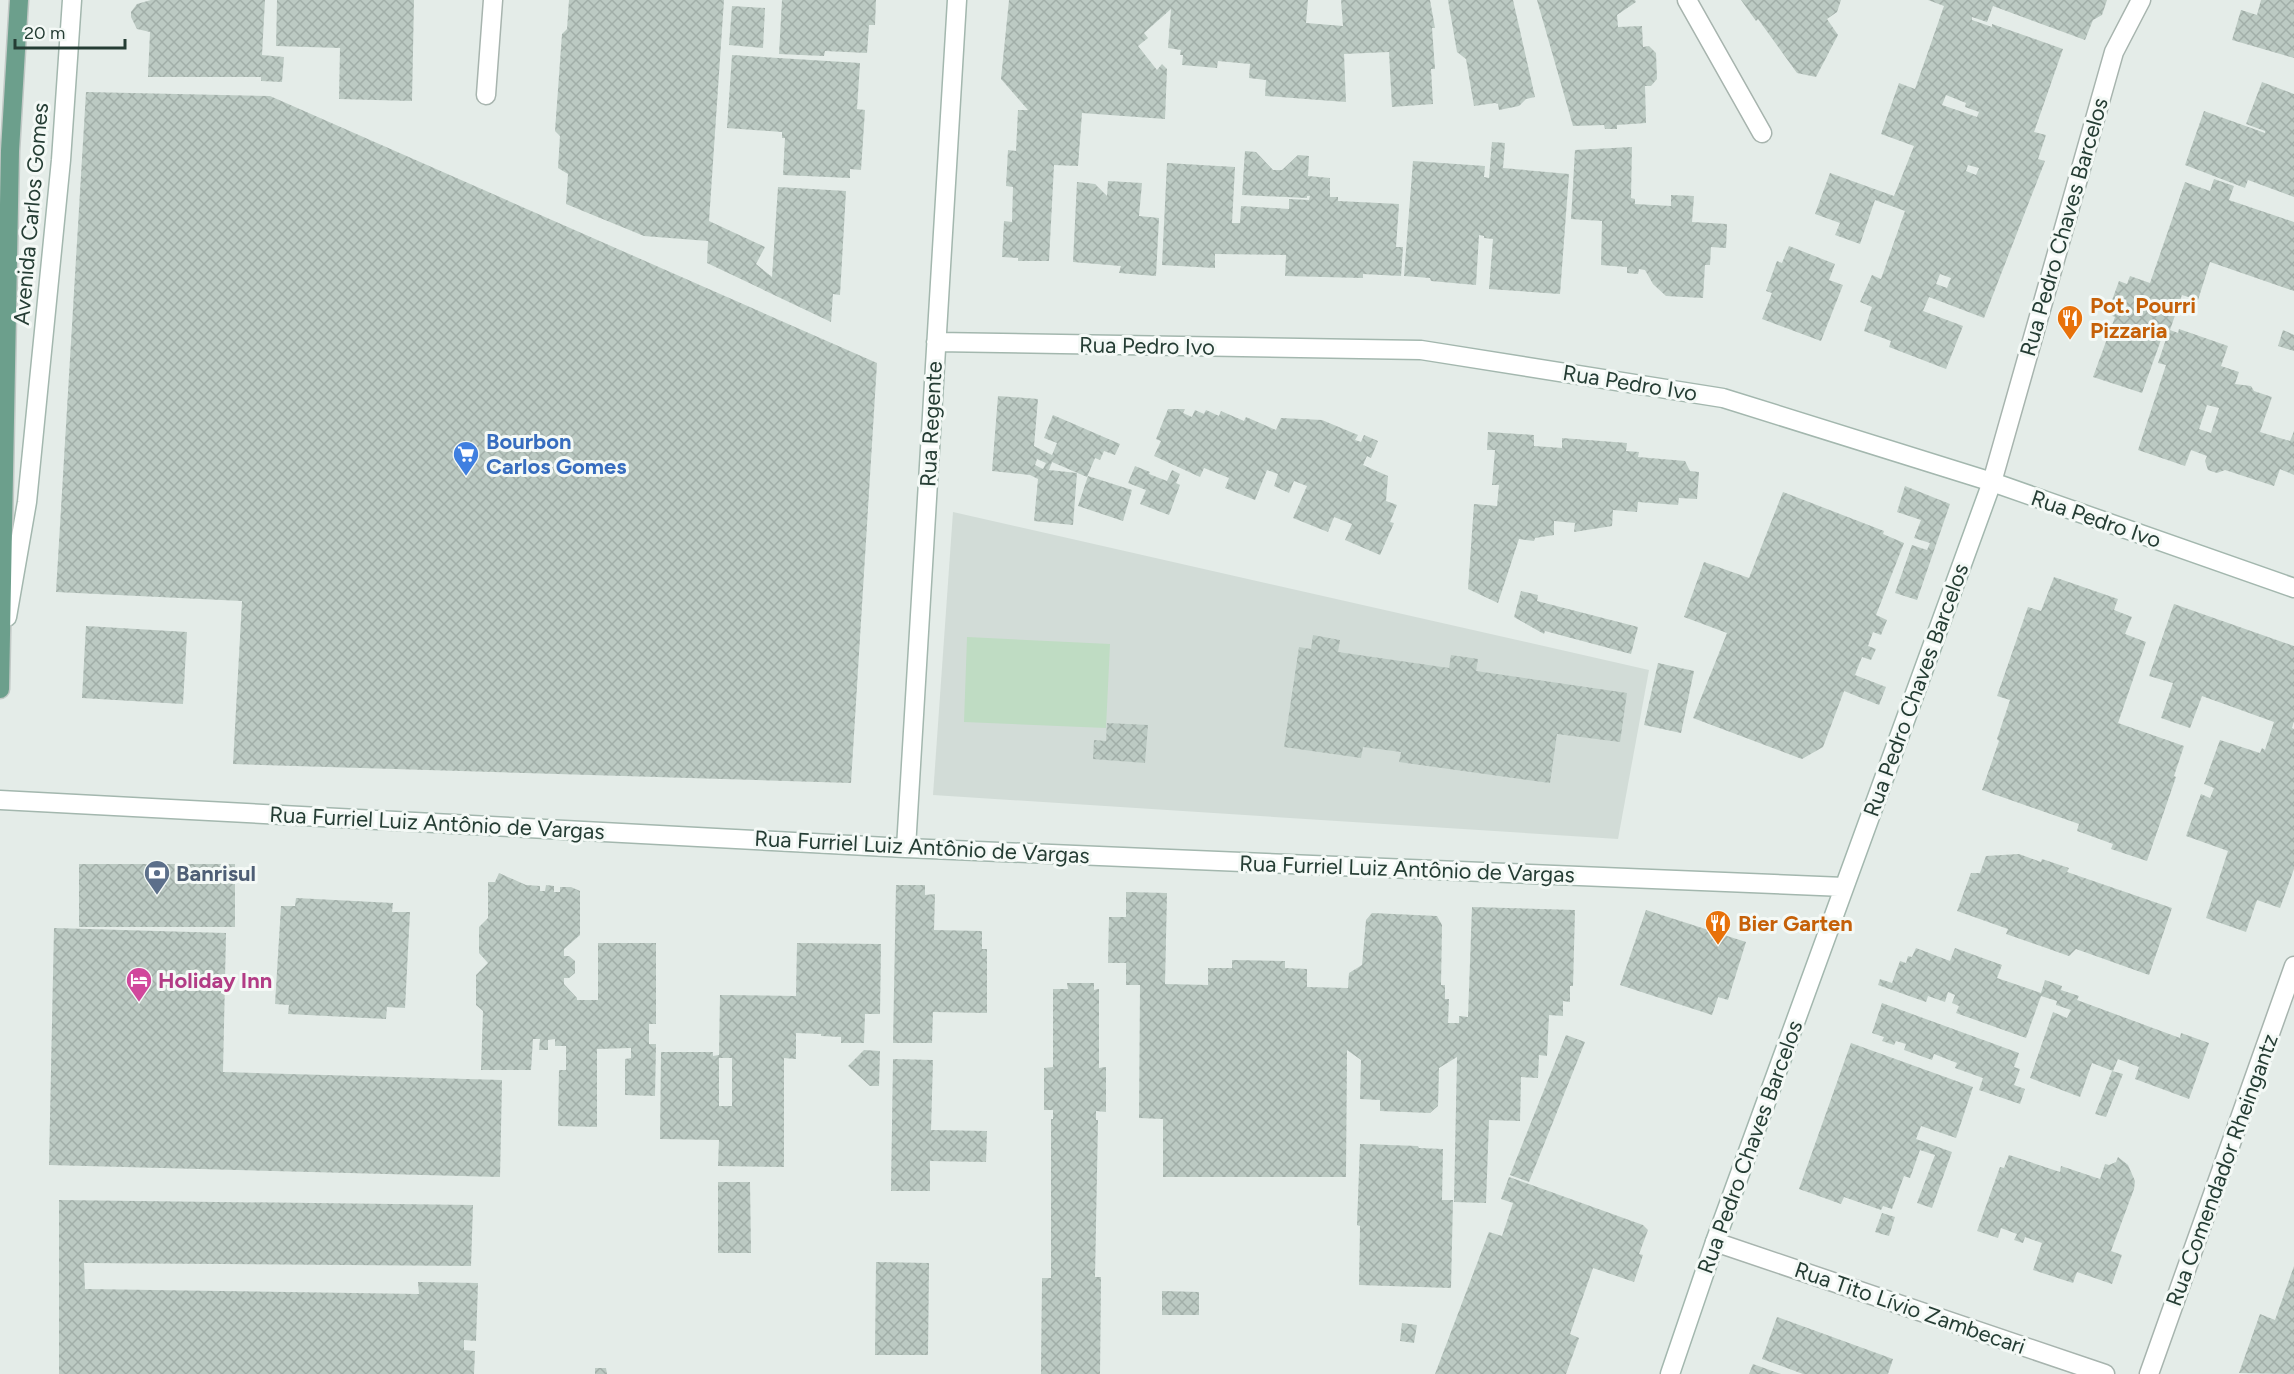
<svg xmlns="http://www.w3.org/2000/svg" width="2294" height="1374" font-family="Figtree,sans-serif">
<defs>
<pattern id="building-cross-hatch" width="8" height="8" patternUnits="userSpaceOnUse" patternTransform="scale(1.5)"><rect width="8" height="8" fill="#bccac3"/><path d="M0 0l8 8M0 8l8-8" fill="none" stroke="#a1aea8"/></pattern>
</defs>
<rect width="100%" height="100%" fill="#e4ece8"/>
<path fill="#d2dcd7" d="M953,512L1649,670L1618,839L933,795Z"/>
<path fill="#bfdcc3" d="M967,637L1110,644L1106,728L964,722Z"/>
<path fill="url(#building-cross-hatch)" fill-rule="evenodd" d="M151,0H265L262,55L284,57L282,82L261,81V77H148L150,32L137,29L131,17V12L137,4Z
M277,0H414L412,101L339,99L340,48L276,46Z
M569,0H724L709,221L765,247L756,264L772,277L778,187L846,191L840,295L833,294L831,322L707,263L708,241L644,236L566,204L568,174L558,168L560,136L555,131L562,34L567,29Z
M782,0H876L875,25H869L867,53L825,51L824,56L779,54Z
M1009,0H1308L1306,23L1343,26L1341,0H1430L1435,28H1432L1435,69H1431L1433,104L1392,107L1389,52L1344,54L1346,102L1265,96L1266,80L1249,78L1250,64L1218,61L1217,68L1182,65L1183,55H1180L1181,50L1168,48L1171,9L1144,33L1148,38L1138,46L1157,70L1162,64L1167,69L1165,119L1082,113L1078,166L1054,165L1049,261H1018V258L1002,257L1004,221L1012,222L1013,187L1006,186L1008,150L1016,151L1018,110H1028L1001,79Z
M1448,0H1513L1535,97L1526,99L1519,106L1499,110L1498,104L1495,103L1474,106L1466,59L1457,52Z
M1537,0H1635L1636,2L1617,15L1618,27L1642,26L1643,47L1649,46L1656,53L1657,79L1651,86H1645L1646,123L1617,125V129H1605L1604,125L1573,126Z
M1741,0H1841L1837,12L1827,19L1838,35L1816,77L1797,73L1758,19L1756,21Z
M1928,0H2107L2102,15L2093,20L2085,40L1993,6L1987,22L1972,17V20L1992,27V24L2063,49L2034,132L2046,135L2038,159L2045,161L1984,318L1929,297L1923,311L1963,326L1946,369L1889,347L1891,341L1864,331L1872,307L1860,302L1872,275L1881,279L1905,211L1875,200L1860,244L1835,235L1840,223L1815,214L1830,173L1894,196L1914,146L1881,134L1899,83L1915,89L1944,6ZM1946,95L1966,103L1965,107L1979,112L1977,117L1942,105ZM1968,165L1979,168L1976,175L1966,171ZM1940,274L1951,278L1947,288L1936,284Z
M2261,0H2294V58L2232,40L2241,10L2257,15Z
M732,6L765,8L763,48L729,45Z
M732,55L860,63L857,109L865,110L861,170L850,169V178L783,175L785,138H782V132L727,128Z
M2262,82L2294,94V197L2248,180L2245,188L2185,165L2204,111L2265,133V131L2246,124Z
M86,92L270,96L877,363L851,783L233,764L242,601L56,592Z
M1492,142L1505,143L1503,168L1569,174L1560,294L1489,289L1493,239L1484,238V236L1479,235L1476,285L1431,281L1430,278L1404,276L1413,161L1485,166L1484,177L1489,178Z
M1632,147L1631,198L1635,199V204L1671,206V195L1694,196L1692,222L1727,224L1726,248L1711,247L1710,265H1705L1703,298L1666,296L1653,284L1645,270L1639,269L1638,274L1627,273V267L1601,265L1602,221L1571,219L1575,150Z
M1245,151L1256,152L1273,170H1282L1298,155L1309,156L1308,176L1330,178V197H1338V201L1399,204L1396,247H1403L1401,276L1363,274V278L1285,276L1286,255L1215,254V268L1162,265L1167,163L1235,167L1232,223H1240L1241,206L1289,209V199L1309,200L1310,196H1307V198L1242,195Z
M2214,179L2234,186L2229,200L2294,222V291L2210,262L2198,300L2182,295L2170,330L2178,333L2179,329L2228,346L2221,366L2239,372L2235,384L2251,386L2254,391L2272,397L2260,432L2290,441L2294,431V475L2280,469L2274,486L2225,470L2217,473L2208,470L2205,461L2207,456L2191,450L2185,466L2138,450L2166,365L2158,363L2166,339L2162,337L2142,393L2093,377L2115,317L2107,314L2119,281L2127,284L2130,276L2150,283L2185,182L2210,191ZM2207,405L2219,408L2211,433L2199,429Z
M1108,181L1142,183L1139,216L1159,218L1156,276L1119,273L1121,266L1073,262L1077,182L1095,184L1107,196Z
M1789,246L1835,264L1829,280L1843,285L1821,341L1762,319L1772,293L1766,291L1777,261L1782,263Z
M2283,330L2294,335V351L2278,346Z
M998,396L1038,399L1034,446L1052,455L1057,443L1044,438L1053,415L1120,444L1115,455L1104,451L1100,460L1095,458L1087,477L1052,462L1049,470L1077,473L1073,525L1034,521L1038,479L1030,475L992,471ZM1037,459L1046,463L1043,469L1035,465Z
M1168,409H1185L1183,413L1192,417L1195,410L1204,414L1206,410L1219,416L1221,411L1244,421L1246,417L1276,430L1281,418L1322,420L1358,435L1355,440L1361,442L1364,435L1378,441L1371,458L1367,456L1363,465L1388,476L1386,501L1397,505L1390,522L1394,523L1380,555L1345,540L1352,524L1334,517L1328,532L1293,518L1307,486L1294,481L1289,493L1274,486L1278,474L1267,470L1255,500L1225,488L1229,478L1204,468L1200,477L1154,456L1161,441L1156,439Z
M1488,432L1534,435V446L1562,448V438L1627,443L1626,451L1639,452L1638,457L1685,461L1690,471L1699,472L1697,499L1679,498L1678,505L1638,502L1637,512L1613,510L1612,526L1574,532L1575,523L1554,521V535L1535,538L1534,541L1519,539L1498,603L1468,589L1474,504L1497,506L1499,485H1492L1495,450H1487Z
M1135,466L1150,472L1149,474L1167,481L1172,470L1180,474L1176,483L1180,485L1169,515L1140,504L1146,490L1128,483Z
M1088,476L1132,490L1123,521L1078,506Z
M1905,486L1950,504L1917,600L1895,593L1912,545L1927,550L1930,543L1914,538L1921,520L1897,512Z
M1783,492L1884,531L1883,534L1904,543L1876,615L1887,620L1881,635L1873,632L1868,646L1876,649L1871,660L1862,657L1855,675L1886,687L1879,705L1844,691L1823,747L1802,759L1693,718L1727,633L1684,617L1704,562L1749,578Z
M2054,577L2118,599L2114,610L2132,617L2125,634L2146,642L2118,723L2184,746L2174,776L2176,777L2147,861L2111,849L2113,844L2077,831L2079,824L1982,790L1999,741L1997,739L2010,700L1997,696L2028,607L2041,611Z
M1521,591L1538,595L1537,601L1638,627L1631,654L1545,631L1544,634L1514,617Z
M2174,604L2294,646V721L2292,728L2294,729V869L2280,908L2257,900L2246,932L2206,918L2228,851L2186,836L2201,794L2210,798L2214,788L2204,784L2220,740L2260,753L2262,748L2265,750L2274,722L2202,696L2190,728L2161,718L2173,683L2149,676Z
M86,626L187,632L183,704L82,698Z
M1313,635L1340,640L1338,652L1449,668L1451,655L1478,659L1476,671L1627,693L1620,742L1557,734L1550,783L1399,762L1401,752L1363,747L1361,758L1284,747L1299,647L1311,649Z
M1658,663L1694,671L1681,733L1644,725Z
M1107,723L1148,725L1145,763L1093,759L1094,740L1106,741Z
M2019,854L2041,862L2042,859L2069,868L2067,872L2172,908L2149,975L2076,949L2069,956L2006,934L2008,929L1957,911L1971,873H1980L1986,856Z
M79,864H235V927H79Z
M499,873L526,885L540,886V891H545L546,885L554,886V892H560V887H571L580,891V935L564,949V956H569L575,961V973L569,978H564V984L577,998V1000H598V943H656V1024H649V1044H656L655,1096L625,1095V1059L631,1058V1048L597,1049V1127L558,1126L559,1070H566V1046H555V1039L548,1040V1050H539L540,1039H533L531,1070H481L483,1011L476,1005V975L488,963L479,953V927L488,918V882H495Z
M896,885H925V895L935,894L934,930L982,931V949H987V1013L933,1012L932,1043H893Z
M1126,892L1167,893L1165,984L1208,985V968H1232V960L1285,961V968L1307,969V987L1348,988L1349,973L1362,965L1366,920L1372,913L1437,916L1442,925L1441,985H1445V999H1449L1448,1023H1459V1016L1468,1017L1472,907L1575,910L1573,986H1570V1002L1563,1001V1016L1549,1015L1547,1056L1539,1055L1538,1078L1521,1077L1520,1121L1489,1120L1486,1203L1454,1202L1457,1057L1439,1068L1438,1106L1430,1113L1380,1111V1100L1360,1099L1361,1060L1347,1050L1346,1177H1163V1119L1139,1118L1140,985H1126V963H1108L1109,917H1126Z
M296,898L393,903L392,912H410L405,1008L387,1007L386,1019L288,1014L289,1005L275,1004L281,906H295Z
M1646,910L1746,942L1728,1000L1718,997L1712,1015L1620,985Z
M54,928L226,933L223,1072L502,1080L500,1177L49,1165Z
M797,943L881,944L880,1014H865L864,1043H841V1037L821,1036V1034L796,1033V1059L784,1058V1167L718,1166L719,1140L660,1139L661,1052H713V1056L719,1055L720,995L796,996ZM719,1058H732V1106H719Z
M1916,948L1950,961L1955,948L2002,965L1997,978L2041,993L2045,980L2062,986L2061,990L2079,996L2077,1000L2180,1038L2181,1033L2209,1043L2189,1099L2135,1079L2139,1067L2118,1059L2113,1071L2092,1063L2080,1097L2030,1078L2053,1012L2067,1018L2071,1010L2056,1005L2057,1001L2041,996L2026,1038L1956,1013L1959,1006L1952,1003L1955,995L1948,992L1945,1002L1928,996L1926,1002L1878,985L1880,979L1892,983L1900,961L1906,963L1908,956L1912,957Z
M1067,983H1094V990L1099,989V1068L1106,1067V1112L1096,1111V1120H1098L1095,1277H1101L1100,1374H1041L1042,1278H1051V1119H1053V1110H1044V1068L1053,1067V989H1068Z
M1882,1003L2019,1053L2014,1067L2020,1069L2014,1085L2025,1089L2020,1104L1979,1090L1983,1078L1955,1068L1957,1063L1934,1054L1932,1060L1904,1050L1906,1044L1896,1041L1894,1045L1882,1041L1884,1037L1872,1033Z
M1566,1035L1585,1042L1529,1182L1510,1175Z
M1851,1043L1973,1087L1956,1138L1921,1126L1916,1139L1952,1152L1932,1208L1917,1203L1935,1155L1920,1150L1910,1178L1904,1176L1892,1209L1883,1206L1881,1210L1844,1197L1841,1204L1799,1189Z
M864,1050L880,1051L879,1086H870L848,1066Z
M893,1059L933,1060L931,1130L987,1131L986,1162L930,1161V1191H891Z
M2112,1071L2123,1074L2106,1117L2095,1114Z
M1360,1144L1418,1146L1419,1148L1443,1149L1442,1200H1453L1451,1288L1359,1285L1360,1226L1357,1225Z
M2009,1155L2060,1172L2061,1166L2100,1179L2105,1164L2109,1165L2116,1162L2118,1157L2128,1165L2135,1181L2134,1189L2111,1251L2122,1255L2112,1284L2077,1272L2073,1283L2033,1270L2042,1243L2025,1237L2023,1243L2014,1240L2017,1234L2001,1228L1998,1238L1977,1231L2000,1167L2004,1168Z
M1509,1177L1643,1225L1648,1230L1639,1254L1643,1255L1634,1282L1593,1268L1570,1334L1579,1338L1566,1374H1435L1489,1232L1502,1236L1513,1203L1501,1199Z
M718,1182H750L751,1253H718Z
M59,1200L473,1205L471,1266L84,1263L85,1289L419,1294L418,1282L478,1283L476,1341L464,1340V1350L475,1351L474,1374H59Z
M1882,1213L1895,1217L1889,1236L1875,1232Z
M876,1262L929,1263L928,1355H875Z
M2294,1266V1374L2239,1373L2260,1314L2275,1320Z
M1162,1291L1199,1292V1315H1162Z
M1777,1317L1893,1359L1888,1374H1803L1762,1359Z
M1402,1323L1417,1325L1414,1343L1400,1341Z
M1753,1364L1781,1374H1749Z
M595,1368H606L607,1374H595Z"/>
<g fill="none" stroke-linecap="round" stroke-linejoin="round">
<g stroke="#a7b4ae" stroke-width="21">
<path id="street" d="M1687,0L1762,133
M486,95L493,0
M1992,482L2114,52L2141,0
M1715,1242L2105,1374
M2149,1374L2294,966"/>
</g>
<g stroke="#a3b7ae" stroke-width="21">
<path id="secondary" d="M936,342L1421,350L1723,398L1992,482L2294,588
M7,617L27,502L61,160L72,0
M0,800L906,848L1844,887
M906,848L957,0
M1670,1374L1715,1242L1992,482"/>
</g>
<g stroke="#c2c9c6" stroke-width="21">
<path id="primary" d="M0,689L10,151L19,0"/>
</g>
<use href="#street" stroke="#fff" stroke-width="18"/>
<use href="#secondary" stroke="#fff" stroke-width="18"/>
<use href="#primary" stroke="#6c9f8c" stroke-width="18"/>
</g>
<defs>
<g id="restaurant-pin" transform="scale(1.35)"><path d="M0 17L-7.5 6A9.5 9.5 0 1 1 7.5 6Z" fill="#e8710a" stroke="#f4f9f6"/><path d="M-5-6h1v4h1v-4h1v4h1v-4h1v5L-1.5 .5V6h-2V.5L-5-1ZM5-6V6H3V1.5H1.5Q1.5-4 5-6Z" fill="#fff"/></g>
<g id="supermarket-pin" transform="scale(1.35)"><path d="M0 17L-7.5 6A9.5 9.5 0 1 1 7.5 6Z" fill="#3f7fe0" stroke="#f4f9f6"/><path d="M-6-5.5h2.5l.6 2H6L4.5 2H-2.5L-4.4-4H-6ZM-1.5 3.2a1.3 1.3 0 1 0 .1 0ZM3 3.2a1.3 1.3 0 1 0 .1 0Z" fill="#fff"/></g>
<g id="bank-pin" transform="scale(1.35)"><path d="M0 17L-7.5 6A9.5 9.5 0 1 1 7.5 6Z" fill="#5c6f8a" stroke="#f4f9f6"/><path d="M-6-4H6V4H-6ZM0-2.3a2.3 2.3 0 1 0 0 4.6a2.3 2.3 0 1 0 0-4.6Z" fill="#fff"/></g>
<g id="hotel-pin" transform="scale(1.35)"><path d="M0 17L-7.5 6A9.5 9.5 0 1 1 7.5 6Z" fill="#d1479c" stroke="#f4f9f6"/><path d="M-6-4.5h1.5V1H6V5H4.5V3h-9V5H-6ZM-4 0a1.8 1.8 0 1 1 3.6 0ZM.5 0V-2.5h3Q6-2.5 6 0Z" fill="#fff"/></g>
</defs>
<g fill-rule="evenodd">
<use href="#restaurant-pin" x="2070" y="318"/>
<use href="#supermarket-pin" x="466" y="454"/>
<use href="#bank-pin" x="157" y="873"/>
<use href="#restaurant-pin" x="1718" y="923"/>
<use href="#hotel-pin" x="139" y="980"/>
</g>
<g text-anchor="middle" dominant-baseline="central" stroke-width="6" stroke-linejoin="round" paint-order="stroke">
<g font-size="22" fill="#253d34" stroke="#f4f9f6">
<text transform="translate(31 214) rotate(-85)">Avenida Carlos Gomes</text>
<text transform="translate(2064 227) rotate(-74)">Rua Pedro Chaves Barcelos</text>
<text transform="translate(1147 346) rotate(1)">Rua Pedro Ivo</text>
<text transform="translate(1630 383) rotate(9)">Rua Pedro Ivo</text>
<text transform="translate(931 424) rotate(-87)">Rua Regente</text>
<text transform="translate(2096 519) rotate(19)">Rua Pedro Ivo</text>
<text transform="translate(1916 690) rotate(-70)">Rua Pedro Chaves Barcelos</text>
<text transform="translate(437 823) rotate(3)">Rua Furriel Luiz Antônio de Vargas</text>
<text transform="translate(922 847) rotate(3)">Rua Furriel Luiz Antônio de Vargas</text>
<text transform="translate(1407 869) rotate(2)">Rua Furriel Luiz Antônio de Vargas</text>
<text transform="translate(1750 1147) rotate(-70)">Rua Pedro Chaves Barcelos</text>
<text transform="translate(2222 1170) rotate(-70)">Rua Comendador Rheingantz</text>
<text transform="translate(1910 1308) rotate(19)">Rua Tito Lívio Zambecari</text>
</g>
<g font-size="22" font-weight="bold" fill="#c56008" stroke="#f4f9f6" text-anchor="start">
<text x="2090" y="305">Pot. Pourri<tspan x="2090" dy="25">Pizzaria</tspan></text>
<text x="1738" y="923">Bier Garten</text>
</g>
<g font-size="22" font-weight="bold" fill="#366cbe" stroke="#f4f9f6" text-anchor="start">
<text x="486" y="441">Bourbon<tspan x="486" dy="25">Carlos Gomes</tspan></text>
</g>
<g font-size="22" font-weight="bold" fill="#4e5e75" stroke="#f4f9f6" text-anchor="start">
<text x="176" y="873">Banrisul</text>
</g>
<g font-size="22" font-weight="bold" fill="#b23c85" stroke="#f4f9f6" text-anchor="start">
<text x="158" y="980">Holiday Inn</text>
</g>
</g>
<path d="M15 39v9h110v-9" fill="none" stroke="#253d34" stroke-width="3"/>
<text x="24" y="39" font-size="18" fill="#253d34" stroke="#f4f9f6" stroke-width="4.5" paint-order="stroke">20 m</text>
</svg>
